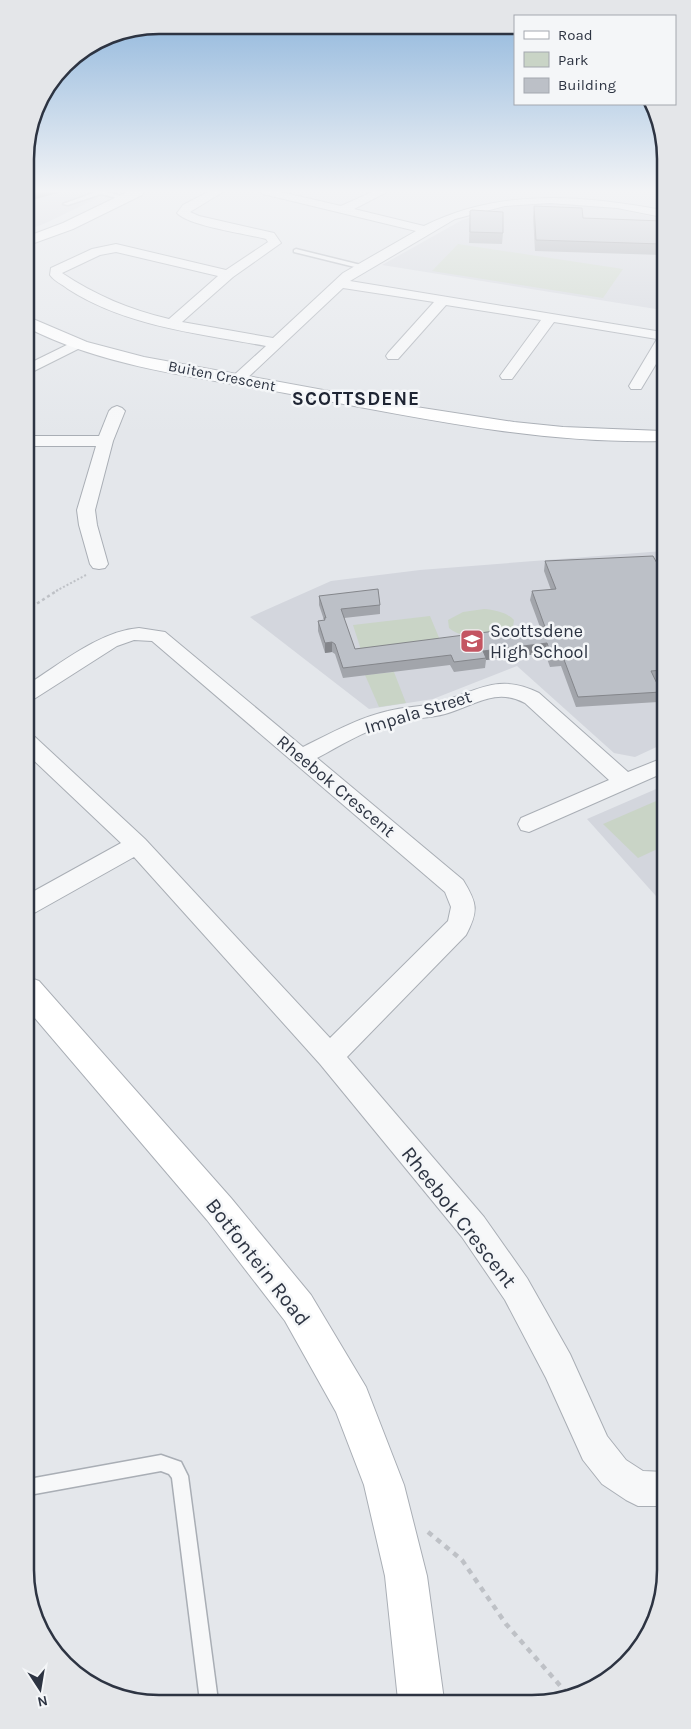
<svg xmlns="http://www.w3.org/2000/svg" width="691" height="1729" font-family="Karla,sans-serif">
<rect width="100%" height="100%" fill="#e4e7eb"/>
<path fill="#d3d6dd" d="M25,192H110L48,222L26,231Z
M560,203L622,210L662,219V310L382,265L462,220L506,207Z
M663,551V744L635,757L614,753L517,666L433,699L369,709L250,617L331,581L420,570Z
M663,786L664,905L587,819Z"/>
<path fill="#c9d4c6" d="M458,244L623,269L603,298L432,271Z
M484,609C495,610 506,612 514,620L513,627L510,630C491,633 465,642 449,628L448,620L463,612Z
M430,616L440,640L361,650L353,625Z
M394,672L406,703L379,707L365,675Z
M663,798L664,846L638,858L603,824Z"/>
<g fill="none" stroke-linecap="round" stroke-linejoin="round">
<g stroke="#a9aeb5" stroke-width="3">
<path id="lane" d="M96,192H107L128,198L125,200L101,194L68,205L63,204Z
M296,249L365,266L366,267L363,269L294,252V250Z
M161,1455L181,1462L188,1476L218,1701H200L172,1478L169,1474L161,1471L29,1495V1479Z"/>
</g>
<g stroke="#a9aeb5" stroke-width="2">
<path id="street" d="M208,192H223L190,212L199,216L274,233L281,243L233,277L182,322L273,338L343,273L416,231L263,194L261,192H281L341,206L372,192H387L354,209L424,226C499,188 582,195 662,210V217L617,208L550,203L505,206L455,219L350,281L662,332V354L641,389H631L629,386L657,339L554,322L512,379H502L500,376L541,320L446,305L398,359H388L386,356L388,353L434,302L343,288L243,382H233L231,379L233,376L266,346C200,334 125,326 68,289C62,284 54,281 50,275L51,268L92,249L116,244L226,270L268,242L266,239C247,234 189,226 177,213L183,205ZM116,252L218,276L169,319C130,310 95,295 62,273L100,255Z
M77,340L82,341L84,344L82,347L26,375V365Z
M117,406L122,408L125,411L113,441L95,510L97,525L108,564L105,568L99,569L93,568L90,564L79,525L77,510L96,446H26V436H99L109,411L112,408Z
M139,628L165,632L303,747C331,733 358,718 388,711C403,707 418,707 433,704C474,694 496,671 539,693L628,772L663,758V773L529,832L521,830L518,824L521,818L609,780L525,703C495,687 474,706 445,714C427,719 407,718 389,724C363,731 340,746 317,758L463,880C477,903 479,910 466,935L347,1057L484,1217L527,1278L570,1354L607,1436L626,1460L643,1471L665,1472L666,1506H638L626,1500L602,1484L583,1460L546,1378L505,1300L462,1237L320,1064L134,857L36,912L28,915L27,895L121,843L27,754V735L35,737L145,839L330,1038L448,921L451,907L445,892L152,641L134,640L117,646L34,699L27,700V685C60,664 100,631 139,628Z"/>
</g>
<g stroke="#a9aeb5" stroke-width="2">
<path id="secondary" d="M127,192H144L142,195L73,229L26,246V237L63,223Z
M26,316L87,342L144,357L416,407L514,422L563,427L662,431V441C535,444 409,416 285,393C198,377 106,368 26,327Z
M28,977L39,981L231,1198L311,1295L366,1387L404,1485L427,1576L444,1700H398L385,1576L364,1485L336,1412L285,1321L207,1220L28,1010Z"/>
</g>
<path stroke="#bec1c6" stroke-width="2" stroke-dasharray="2 2" stroke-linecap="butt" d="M56,591L86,575"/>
<path stroke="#bec1c6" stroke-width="2.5" stroke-dasharray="3 3" stroke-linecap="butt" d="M27,610L58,590"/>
<path stroke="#bec1c6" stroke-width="4.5" stroke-dasharray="5.5 5.5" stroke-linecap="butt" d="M428,1532L462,1560L506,1624L571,1698"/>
<use href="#lane" fill="#f7f8f9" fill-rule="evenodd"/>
<use href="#street" fill="#f7f8f9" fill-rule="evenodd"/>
<use href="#secondary" fill="#fff" fill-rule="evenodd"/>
</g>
<path fill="#a2a5ab" d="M534,206L583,218L662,221V255L535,251L533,217Z
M470,211L503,233L502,244L469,243Z
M545,561L663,574V680H655L661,692L658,702L576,707L561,666L550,667L545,653L486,660L485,668L454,672L450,665L343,678L335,654L332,652L325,653L318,631V621L324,620L319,605V596L380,605V614L344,618L355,649L540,627L530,600L532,591L551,590L544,571Z"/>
<path fill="#84868b" d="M25,192H61L25,202Z
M332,642V652L325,653V643Z
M547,643L545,653L486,660V658L483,651Z"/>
<path fill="#bcc0c7" stroke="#84868b" d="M534,206L582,208L583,218L662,221V244L536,240Z
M472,210L503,212V233L470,232V211Z
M653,556L663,574V670L651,671L661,692L578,697L563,657H552L547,643L483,651L486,658L454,662L451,655L343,668L335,644L332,642L325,643L318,621L325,620L324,618H326L319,596L378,589L380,605L341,609L355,649L511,629L545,627L532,591L556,589L545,561Z"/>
<linearGradient id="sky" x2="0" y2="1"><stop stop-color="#8cb4db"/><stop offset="0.44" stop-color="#f3f4f6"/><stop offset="1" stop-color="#f3f4f6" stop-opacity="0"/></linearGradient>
<rect width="691" height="434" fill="url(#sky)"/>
<defs>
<g id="school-square" transform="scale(1.25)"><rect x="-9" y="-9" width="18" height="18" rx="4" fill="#c45562" stroke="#f4f6f8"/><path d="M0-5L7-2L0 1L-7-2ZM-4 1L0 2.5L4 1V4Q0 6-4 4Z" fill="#fff"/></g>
</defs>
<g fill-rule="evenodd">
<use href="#school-square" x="472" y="641"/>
</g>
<g text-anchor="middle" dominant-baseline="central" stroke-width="5" stroke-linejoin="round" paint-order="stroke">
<g font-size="15" fill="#2d3442" stroke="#f4f6f8">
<text transform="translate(222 376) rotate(11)">Buiten Crescent</text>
</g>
<g font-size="18" fill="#2d3442" stroke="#f4f6f8" text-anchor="start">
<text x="490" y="631">Scottsdene<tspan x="490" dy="21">High School</tspan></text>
</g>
<g font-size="18" fill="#2d3442" stroke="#f4f6f8">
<text transform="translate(418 712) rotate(-17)">Impala Street</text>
<text transform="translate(336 786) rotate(40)">Rheebok Crescent</text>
</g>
<g font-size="19" font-weight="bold" letter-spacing="1" fill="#1f2533" stroke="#f4f6f8">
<text x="356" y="399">SCOTTSDENE</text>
</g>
<g font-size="21" fill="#2d3442" stroke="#f4f6f8">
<text transform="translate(459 1217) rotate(52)">Rheebok Crescent</text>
<text transform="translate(258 1262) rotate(52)">Botfontein Road</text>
</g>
</g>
<path d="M0 0H691V1729H0ZM159 34H532A125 125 0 0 1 657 159V1570A125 125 0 0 1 532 1695H159A125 125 0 0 1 34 1570V159A125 125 0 0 1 159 34Z" fill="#e4e6e9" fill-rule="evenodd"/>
<path fill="none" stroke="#2d3442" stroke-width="2.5" d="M159 34H532A125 125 0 0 1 657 159V1570A125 125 0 0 1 532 1695H159A125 125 0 0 1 34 1570V159A125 125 0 0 1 159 34Z"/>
<rect x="514" y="15" width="162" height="90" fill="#f4f6f8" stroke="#a4a8af"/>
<rect x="524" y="31" width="25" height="8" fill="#ffffff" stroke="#a4a8af"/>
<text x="558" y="40" font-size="15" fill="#2d3442">Road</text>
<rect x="524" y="52" width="25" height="15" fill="#c9d4c6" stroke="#a4a8af"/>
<text x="558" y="65" font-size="15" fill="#2d3442">Park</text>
<rect x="524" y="78" width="25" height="15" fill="#bcc0c7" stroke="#a4a8af"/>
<text x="558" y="90" font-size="15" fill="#2d3442">Building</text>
<g transform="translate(40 1689) rotate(168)" stroke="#f4f6f8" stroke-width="4" paint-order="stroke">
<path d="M0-4L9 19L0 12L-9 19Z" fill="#2d3442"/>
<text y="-8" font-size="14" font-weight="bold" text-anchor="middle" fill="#2d3442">N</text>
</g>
</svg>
